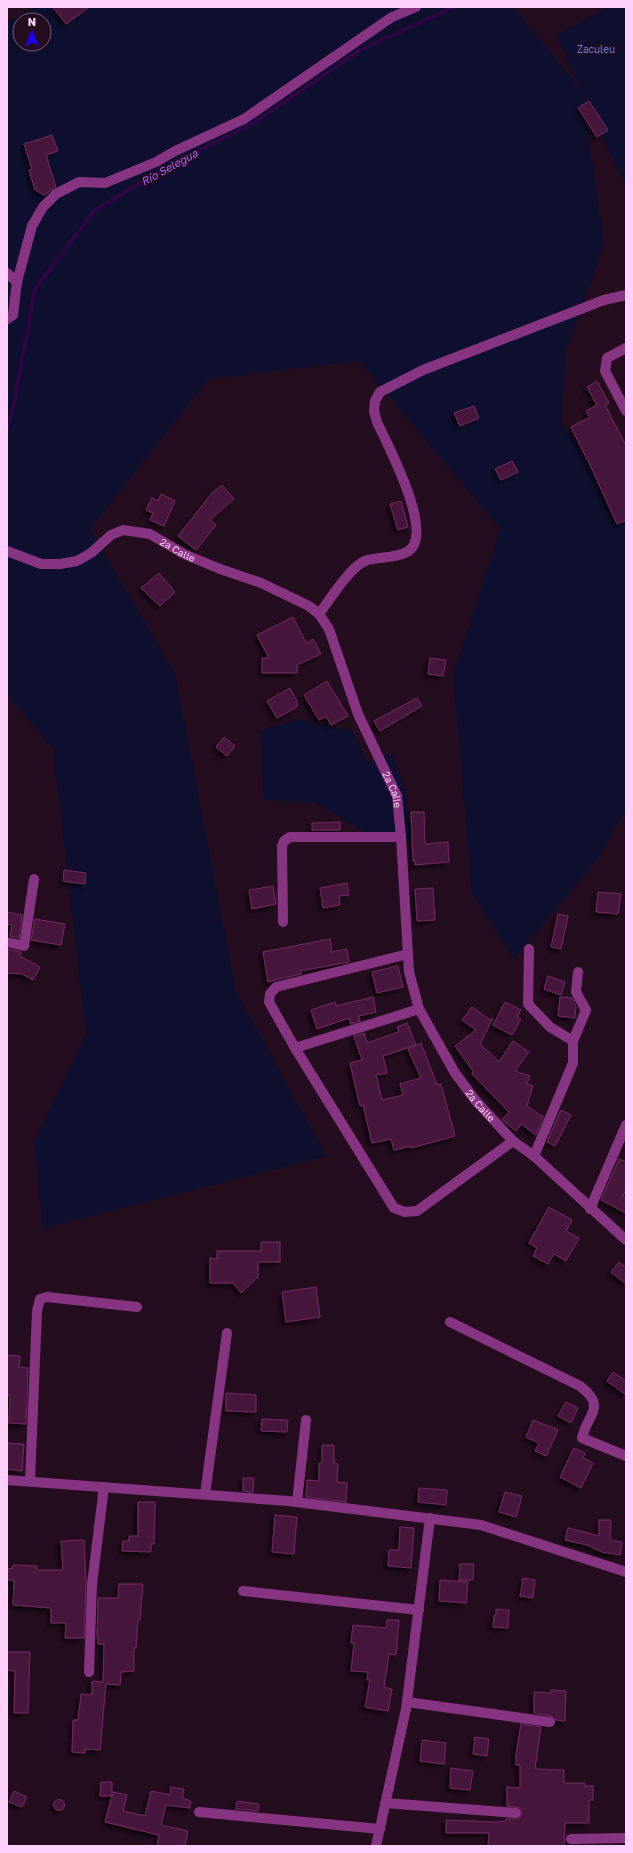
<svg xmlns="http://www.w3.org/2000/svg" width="633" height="1853" font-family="'Golos Text',sans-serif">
<defs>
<filter id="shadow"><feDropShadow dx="-3.5" dy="3.5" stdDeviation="2" flood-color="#0009"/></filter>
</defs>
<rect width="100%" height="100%" fill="#250d20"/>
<path fill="#0f102f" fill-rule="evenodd" d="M34,7H513L581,90L556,35L608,7H626V182L621,177L582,94L604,244L566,351L561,421L626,519V809L599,857L514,959L472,894L453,674L500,529L359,361L208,379L90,529L175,674L236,992L326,1156L48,1227L43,1231L34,1142L86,1034L53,749L7,695V23ZM20,20H44V44H20Z
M296,719L353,731L367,762L392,753L406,793L413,841L379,840L315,803L264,800L260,731Z"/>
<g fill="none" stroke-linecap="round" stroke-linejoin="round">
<path stroke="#2e0644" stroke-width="4" d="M7,429L13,409L35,289L95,210L179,160L255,122L360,50L453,7"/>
</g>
<path fill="#47183d" stroke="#742864" filter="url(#shadow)" d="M53,7H89L66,24Z
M589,101L608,130L597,137L578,108Z
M52,135L58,151L46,155L56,187L44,195L35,190L29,170L32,169L24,144Z
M597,381L609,403L605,405L626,446V520L617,524L592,469L571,427L590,417L586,411L597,405L587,387Z
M474,406L479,418L460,426L454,413Z
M512,461L518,472L501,480L495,469Z
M222,485L234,499L210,520L216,525L196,550L178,536L212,493Z
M161,494L175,501L164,526L150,520L153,513L146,510L152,498L158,501Z
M401,501L408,527L398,530L390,504Z
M159,573L175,592L160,606L141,588Z
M293,617L306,643L313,639L321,654L297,665V673H262V658H269L257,635Z
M430,658L446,660L443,676L428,674Z
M327,681L348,716L331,725L326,716L319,720L304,695Z
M290,688L297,701V707L277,718L267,701Z
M417,698L422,706L380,731L374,721Z
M224,737L235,746L227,756L216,747Z
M411,812H424L425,844L448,842L449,862L415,865V861H413Z
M340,822V830H312V823Z
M64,870L86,873L85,884L63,881Z
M347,883L349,895L339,896L340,905L323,908L320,888Z
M273,886L276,904L252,909L249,890Z
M433,888L435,920L417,921L415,889Z
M598,892L621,894L618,914L596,912Z
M7,912L22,915L19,938L10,936L12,925L7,924Z
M558,914L568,916L561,949L551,947Z
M35,919L65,924L61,945L31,940Z
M330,939L332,952L347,949L349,962L300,971L301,974L268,982L263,952Z
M8,949L21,952L20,956L40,967L33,980L22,974L7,973Z
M398,966L403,987L377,993L372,972Z
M548,976L565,982L561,995L544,989Z
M373,997L376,1012L359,1016L360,1021L351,1024L349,1018L317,1029L311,1010L335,1002L336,1006Z
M560,997L572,998L576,1006L575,1018L558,1016Z
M505,1002L521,1010L517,1017L521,1019L512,1035L493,1025Z
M472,1007L490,1020L493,1018L480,1044L499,1062L513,1041L529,1052L515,1071L530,1076L527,1084L533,1086L527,1106L543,1117L536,1135L521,1124L516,1131L502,1120L509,1112L472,1074L473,1071L455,1046L476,1030L462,1020Z
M407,1023L416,1045L383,1056L387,1073L376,1075L382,1100L403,1095L400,1084L421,1078L408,1049L421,1043L437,1085L441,1084L455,1136L411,1148V1146L394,1150L391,1139L372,1143L363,1105L360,1106L350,1063L362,1060L354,1036L364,1033L367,1043L399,1032L397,1027Z
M561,1110L571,1115L555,1146L547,1142Z
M619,1159L626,1162V1189L623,1196L626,1198V1213L601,1200Z
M549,1207L572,1220L566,1231L579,1238L566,1261L554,1254L548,1264L533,1256L537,1248L529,1243Z
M261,1242H280V1262H258V1277L241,1293L233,1283H210V1258L217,1259V1251H261Z
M619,1262L626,1268V1284L611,1272Z
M316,1287L320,1317L286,1322L282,1292Z
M7,1355L20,1356L19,1367L28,1368L26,1424L9,1423L10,1395H7Z
M613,1372L626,1381V1395L607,1381Z
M226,1393L256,1395V1412L226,1411Z
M566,1402L578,1408L571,1423L558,1416Z
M262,1419L288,1420L287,1432L261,1431Z
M533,1420L558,1430L546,1456L535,1451L539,1443L526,1437Z
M7,1443L24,1444L22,1471L7,1469Z
M322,1445H334V1463L338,1464L337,1482L347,1483L346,1502L306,1497L307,1480L319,1481V1463H322Z
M574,1448L585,1453L583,1458L593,1463L581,1488L560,1477Z
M243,1478H254L253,1492L243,1491Z
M419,1488L447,1490L446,1505L418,1502Z
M505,1492L522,1496L516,1517L499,1512Z
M138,1502H155L154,1544H151V1552L122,1551L123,1541H129V1536H138Z
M275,1515L297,1517L294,1554L272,1552Z
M599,1520H611L610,1540L622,1542L620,1555L602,1552L587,1545L565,1540L568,1528L599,1536Z
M400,1527L414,1528L411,1568L388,1566L389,1550H399Z
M84,1540L86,1582L84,1638H65L66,1623H51V1608L13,1605L14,1580H7L8,1568L12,1569L13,1565L37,1566V1570H63L61,1541Z
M460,1564H474L473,1580H459Z
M523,1578L535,1580L533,1598L520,1596Z
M440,1580L468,1582L466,1603L439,1601Z
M119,1584H143L140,1620H138L136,1648H134V1671L121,1672L120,1685L106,1684L100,1750L85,1749V1753L72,1752L73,1720H78L81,1694L92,1695V1681L103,1682L104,1644H98V1638H97L98,1598H118Z
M496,1609L509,1610L508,1628L493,1627L494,1615H496Z
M387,1620H399L396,1655L389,1654L384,1687L392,1689L388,1711L365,1707L370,1680H367L368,1672L351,1671L354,1643H351L353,1625L386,1628Z
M7,1652H30L28,1713H14L15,1671L7,1670Z
M551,1690L566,1691L565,1721L556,1720L551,1716L534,1713V1692L551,1693Z
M521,1724L541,1727L535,1769L564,1770V1783H585V1786H593V1800H589V1823H565L564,1846H488L489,1833H446V1820L496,1822L506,1821V1819H516L521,1817L522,1813L520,1808L507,1806V1787L520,1788V1765H516V1754Z
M475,1737L489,1739L487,1756L473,1754Z
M422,1740L446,1743L444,1764L420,1761Z
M451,1768L473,1771L470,1790L450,1788Z
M101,1782H112V1796H100Z
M171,1787L184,1789L182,1798L191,1801L190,1808L166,1805L161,1825L188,1831L185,1846H157L159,1835L105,1822L113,1792L127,1795L123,1811L145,1816L151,1791L170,1795Z
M14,1791L27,1797L22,1807L9,1802Z
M53.5 1805a5.5 5.5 0 1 1 11 0a5.5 5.5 0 1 1-11 0Z
M237,1801L259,1804L258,1811L236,1809Z"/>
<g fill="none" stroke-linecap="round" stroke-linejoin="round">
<g stroke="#873582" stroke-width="10">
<path d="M7,273L17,282"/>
<path d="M7,319L13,315L17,282L32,226L43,207L56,194L79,182L105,183L156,162L175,151L244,119L392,17L416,7"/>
<path d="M626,348L607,358L605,371L626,411"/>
<path id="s1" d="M7,551L41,564H60L77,561L91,553L111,535L123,530L150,534L184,554L220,569L261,583L309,606L319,614L329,629L358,714L397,796L401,837L409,972L419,1009L455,1073L475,1100L513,1141L534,1156L626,1240"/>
<path d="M319,614C329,601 352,563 368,560C381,557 395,558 407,552C437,537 387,444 377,422L374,411L375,401L380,392L423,370L604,300L626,295"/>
<path d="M283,922L282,846L284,841L290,837H401"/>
<path d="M7,942L24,946L34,879"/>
<path d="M529,949L528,1004L550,1027L573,1041V1063L534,1156"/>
<path d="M408,954L276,987L270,994L269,1002L295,1048L394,1208L405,1212L417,1211L513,1141"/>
<path d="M573,1041L586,1010L576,992L578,972"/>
<path d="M295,1048L419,1009"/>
<path d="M590,1209L626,1125"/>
<path d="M450,1322L580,1386C607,1407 588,1413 582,1438L626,1456"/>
<path d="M7,1480L288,1501L481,1525L626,1572"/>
<path d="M30,1481L37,1311L40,1299L47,1297L137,1307"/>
<path d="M205,1494L227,1333"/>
<path d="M297,1502L306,1420"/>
<path d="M243,1591L419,1610"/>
<path d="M89,1672L92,1584L104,1487"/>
<path d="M407,1702L550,1722"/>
<path d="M385,1803L516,1813"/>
<path d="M199,1812L380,1829"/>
<path d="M571,1839L626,1838"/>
<path d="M376,1846L406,1709L430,1518"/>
</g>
</g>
<g text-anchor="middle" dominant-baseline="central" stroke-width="3.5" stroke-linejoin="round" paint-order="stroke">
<g font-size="10" fill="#5e7ee8" stroke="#250d20">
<text x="596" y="49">Zaculeu</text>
</g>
<g font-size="10" fill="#ffd0f9" stroke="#250d20">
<text stroke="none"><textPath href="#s1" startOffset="188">2a Calle</textPath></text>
<text stroke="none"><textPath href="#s1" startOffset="535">2a Calle</textPath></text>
<text stroke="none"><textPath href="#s1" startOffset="872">2a Calle</textPath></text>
</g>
<g font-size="11" font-style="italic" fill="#ab5eff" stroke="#250d20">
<text transform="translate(169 167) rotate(-29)">Río Selegua</text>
</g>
</g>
<rect width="633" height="1853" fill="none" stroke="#ffd0f9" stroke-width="16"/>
<g transform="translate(32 32)"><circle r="19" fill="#250d20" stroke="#7c5b77"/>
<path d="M0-3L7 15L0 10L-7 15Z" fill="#1d00fb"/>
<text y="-6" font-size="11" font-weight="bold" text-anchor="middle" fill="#ffd0f9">N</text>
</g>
</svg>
